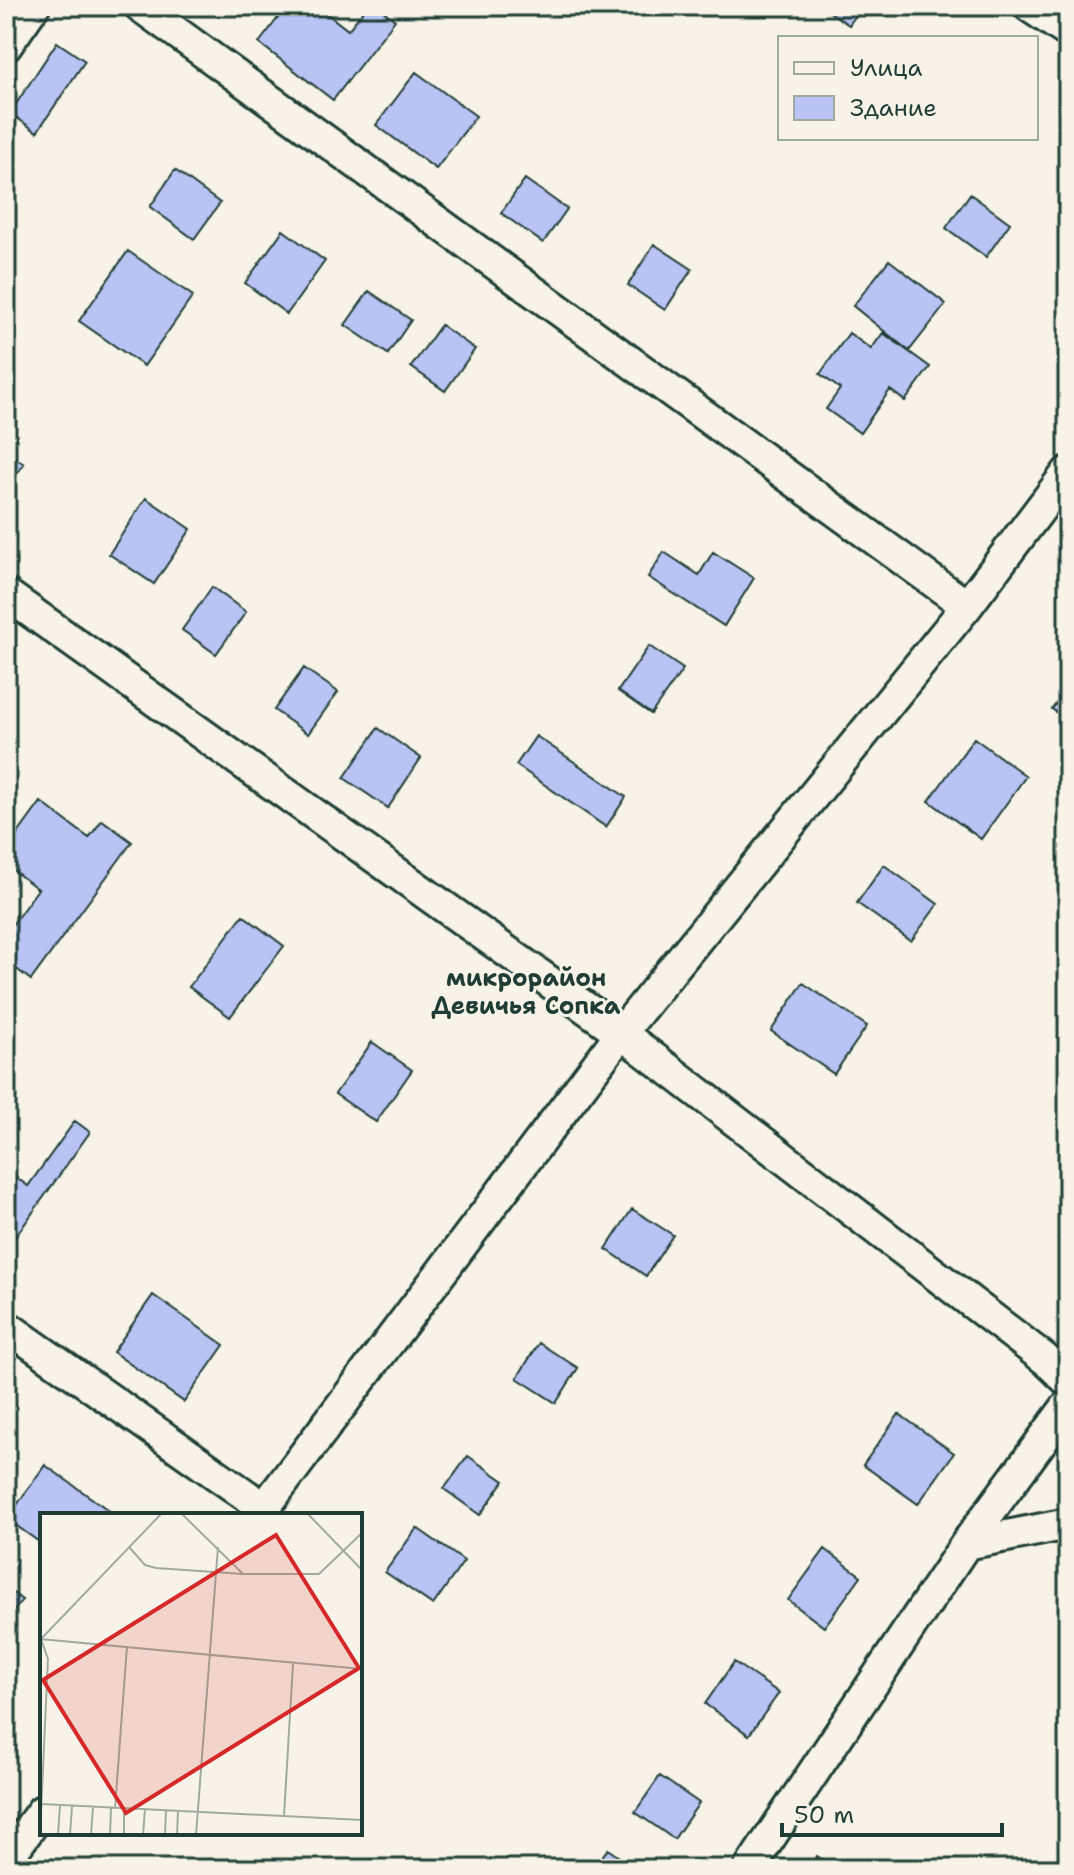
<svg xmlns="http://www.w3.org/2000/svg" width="1074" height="1875" font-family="'Shantell Sans',sans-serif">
<rect width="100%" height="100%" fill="#f7f3e8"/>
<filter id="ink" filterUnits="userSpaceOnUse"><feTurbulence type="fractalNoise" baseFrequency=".0125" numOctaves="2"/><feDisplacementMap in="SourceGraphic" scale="16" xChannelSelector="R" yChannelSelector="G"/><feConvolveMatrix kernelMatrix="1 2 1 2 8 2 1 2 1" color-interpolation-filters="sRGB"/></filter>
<g filter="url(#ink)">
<path fill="#b9c3f4" stroke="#1f3d34" stroke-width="2" d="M287,6H317L348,30L367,6H377L395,20L333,100L259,43Z
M821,6H862L849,25Z
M57,42L85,61L37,132L10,113Z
M416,72L476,116L436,169L376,125Z
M175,170L220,203L194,239L150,207Z
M525,179L567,209L543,243L501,213Z
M970,194L1010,223L986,257L946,228Z
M283,230L325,261L287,314L245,283Z
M654,244L692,269L665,310L628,285Z
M128,251L193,296L144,366L79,321Z
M889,260L946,304L909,351L853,306Z
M369,291L411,320L388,354L345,325Z
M441,325L475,349L445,391L411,367Z
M849,333L871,349L883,333L930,367L905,401L890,390L860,433L826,409L840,389L820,374Z
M6,451L24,464L6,489Z
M146,498L191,529L154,584L109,554Z
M664,552L699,575L713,552L754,578L724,626L648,577Z
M212,587L246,612L216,654L182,630Z
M649,646L683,669L651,714L618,691Z
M304,668L338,692L308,734L274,710Z
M1068,688V721L1052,709Z
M378,728L421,758L388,808L344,778Z
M536,736L626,797L606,827L516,765Z
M974,738L1026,776L981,839L929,801Z
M41,802L89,838L102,820L132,842L31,980L6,961V933L38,889L6,865V850Z
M884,865L938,904L911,941L857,903Z
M243,915L284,946L230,1017L189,987Z
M803,983L867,1026L834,1074L771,1031Z
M372,1042L412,1070L376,1122L335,1094Z
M75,1121L90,1132L6,1250V1170L28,1186Z
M632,1209L673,1235L646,1276L606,1249Z
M1068,1222V1245L1058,1238Z
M153,1295L224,1345L184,1402L113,1352Z
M539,1343L578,1368L556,1403L517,1378Z
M899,1414L954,1453L918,1504L863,1465Z
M468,1456L504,1481L480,1515L444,1489Z
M45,1465L111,1512L109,1515H42V1544L7,1519Z
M417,1528L464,1561L433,1605L385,1572Z
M825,1549L861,1576L824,1627L788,1600Z
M6,1588L22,1600L6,1623Z
M734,1662L779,1693L749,1735L705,1704Z
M660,1776L699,1803L674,1839L635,1812Z
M608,1849L635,1869H592Z
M817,1856L837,1869H809Z"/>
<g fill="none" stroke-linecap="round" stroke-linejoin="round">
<g stroke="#1f3d34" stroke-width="36">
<path id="minor" d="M140,6L967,606
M1029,6L1068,32
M6,46L34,6
M6,594L621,1033L1045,1359L1068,1381
M6,1326L264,1508
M259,1515L621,1033L967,606L1068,472
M966,1544L1068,1405
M6,1860L42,1811
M749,1869L966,1544L1068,1524"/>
</g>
<use href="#minor" stroke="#f7f3e8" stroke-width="30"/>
</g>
</g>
<g text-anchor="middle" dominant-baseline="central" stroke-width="6" stroke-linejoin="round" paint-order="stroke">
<g font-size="24" font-weight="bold" fill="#1f3d34" stroke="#f7f3e8">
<text x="526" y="978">микрорайон<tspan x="526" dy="28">Девичья Сопка</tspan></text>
</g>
</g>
<g transform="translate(40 1513)">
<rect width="322" height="322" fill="#f7f3e8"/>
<path fill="none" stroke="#a1aaa0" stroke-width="2" d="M141,0L203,61H279L322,20M267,0L322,57M89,34L105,52L116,55L203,61M0,126L322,156M2,291L322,307M75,295L87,133M244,303L253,151M0,322L8,146L1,126L122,0M18,322L20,292M30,322L32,293M51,322L53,294M70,322L71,295M84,322V295M103,322L105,296M125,322L126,297M137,322L138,298M156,322L178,34"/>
<path fill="#d62828" fill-opacity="0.15" stroke="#d62828" stroke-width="4" d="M236,22L319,155L86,300L3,167Z"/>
<rect width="322" height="322" fill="none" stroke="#1f3d34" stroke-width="4"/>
</g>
<rect width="1074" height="1875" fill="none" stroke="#f7f3e8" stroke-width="32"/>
<rect x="16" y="16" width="1042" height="1843" fill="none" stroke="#1f3d34" stroke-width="3" filter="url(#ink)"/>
<rect x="778" y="36" width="260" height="104" fill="#f7f3e8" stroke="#a1aaa0" stroke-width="2"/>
<rect x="794" y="62" width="40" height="12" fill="#f7f3e8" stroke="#a1aaa0" stroke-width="2"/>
<text x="850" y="76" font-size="24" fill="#1f3d34">Улица</text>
<rect x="794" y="96" width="40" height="24" fill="#b9c3f4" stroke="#a1aaa0" stroke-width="2"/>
<text x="850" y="116" font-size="24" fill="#1f3d34">Здание</text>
<path d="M782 1823v12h220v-12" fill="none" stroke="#1f3d34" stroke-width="4"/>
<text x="794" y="1823" font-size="24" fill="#1f3d34" stroke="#f7f3e8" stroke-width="6" paint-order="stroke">50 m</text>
</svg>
